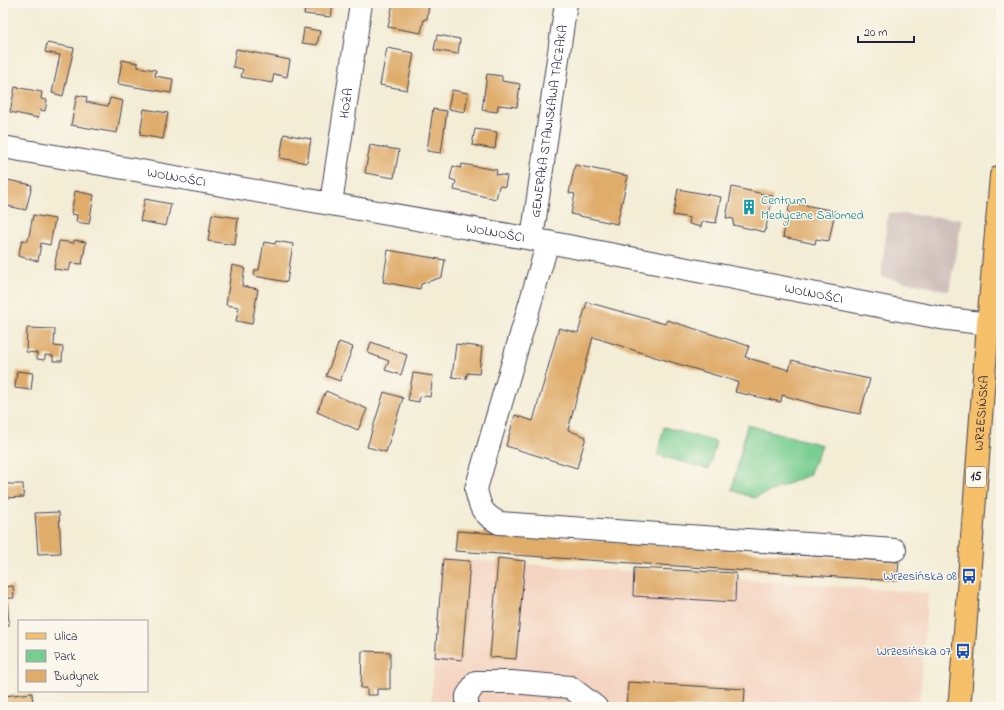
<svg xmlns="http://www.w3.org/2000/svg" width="1004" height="710" font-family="'Indie Flower',sans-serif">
<rect width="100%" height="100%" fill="#fbf7ec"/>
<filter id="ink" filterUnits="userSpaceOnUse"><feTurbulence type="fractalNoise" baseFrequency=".025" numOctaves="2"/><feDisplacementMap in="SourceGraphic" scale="8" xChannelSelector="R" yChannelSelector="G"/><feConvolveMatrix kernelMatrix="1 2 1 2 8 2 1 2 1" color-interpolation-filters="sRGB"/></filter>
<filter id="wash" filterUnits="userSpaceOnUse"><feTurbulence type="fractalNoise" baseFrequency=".012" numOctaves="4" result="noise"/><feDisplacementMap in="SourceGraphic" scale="16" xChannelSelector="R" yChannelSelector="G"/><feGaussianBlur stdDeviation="0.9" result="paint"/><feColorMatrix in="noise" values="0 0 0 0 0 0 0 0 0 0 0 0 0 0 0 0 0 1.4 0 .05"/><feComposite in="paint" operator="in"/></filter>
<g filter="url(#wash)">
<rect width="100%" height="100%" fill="#f3edd6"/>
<path fill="#f4d3c0" d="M440,558L928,593L919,707H431Z"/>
<path fill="#d0c0bc" d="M888,213L962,219L949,291L881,277Z"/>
<path fill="#78ce92" stroke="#4d7866" d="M747,425L822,445L809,475L754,498L732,490Z
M664,427L716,442L709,469L657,455Z"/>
<g id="blocks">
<path fill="#dfac6a" d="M306,3H333L331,17L304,14Z
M393,3L429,4L427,19H424L421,33L388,27Z
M304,28L320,31L317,45L302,43Z
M437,35L460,39L458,54L434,50Z
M47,43L74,48L63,96L52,93L60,55L45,52Z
M387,48L414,53L407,90L380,85Z
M236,49L290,60L287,77L274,74L272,83L241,77L243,69L233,67Z
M122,60L138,63V67L156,70L155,76L173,79L171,93L118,84Z
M487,74L502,76V81L520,84L517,107L498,105L497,112L482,110Z
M15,87L42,92L41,99L47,100L45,111L40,110L38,118L10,112Z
M452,90L468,93L465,112L448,109Z
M77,95L87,97L86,102L108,106L110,98L123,101L117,133L71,125Z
M144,109L168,113L163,139L140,135Z
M433,109L447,111L441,153L427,151Z
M475,129L497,132L495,149L472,145Z
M284,134L311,139L307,163L280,158Z
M370,145L399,150L394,178L365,173Z
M462,164L497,170L496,174L507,176L505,187L499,186L496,199L454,190L456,181L450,179L453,166L461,168Z
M575,165L628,176L617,224L571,214L575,194L569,193Z
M3,179L32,185L26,210L3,205Z
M732,187L773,196L765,232L733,225L734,219L726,218Z
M678,189L721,197L716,223L702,221L701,227L689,224L690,218L673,215Z
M75,191L94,195L89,224L76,222L77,215L71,214Z
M145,199L171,204L166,226L140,221Z
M790,202L835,211L829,241L816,239L815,244L783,237Z
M212,214L238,218L235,245L208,241Z
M33,215L55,219L50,245L41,243L38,261L18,256L22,240L28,241Z
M74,240L86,242L82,264L71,263L69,271L54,269L59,241L74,243Z
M276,241L293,244L287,282L254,276L255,270H259L264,242L275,244Z
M388,250L445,260L442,277L421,284L420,289L383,282Z
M232,265L245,268L242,286L258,289L252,324L236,321L239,307L226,305Z
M587,302L665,324L667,320L749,346L745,357L789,370L792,360L831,371L870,379L860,414L821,406L782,395L781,402L735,392L738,382L655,357L593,337L568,430L586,437L577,468L506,446L515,415L533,421L559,328L578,333Z
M27,328L55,329L54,346L63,347L62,361H53V356L45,355V360L37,359V353L26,352Z
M339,342L353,347L340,381L326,376Z
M371,342L407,355L401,375L385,370L389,361L368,353Z
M456,344L482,347L479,374L467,373L466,379L452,377Z
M17,371L33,373L31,390L15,388Z
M413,373L433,376L430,397L420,395L419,402L408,400Z
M326,391L367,409L358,430L317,412Z
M384,392L403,398L386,452L367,447Z
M4,484H23L24,497L5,498Z
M59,512L61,553L38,554L35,513Z
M457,531L899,562L897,581L455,551Z
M498,558L525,561L516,659L490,657Z
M443,559L470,561L462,660L435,657Z
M634,568L736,573L735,602L633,596Z
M13,586L14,598H7L9,626H3V587Z
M362,651L390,652V689H377V695H367V688H361Z
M628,682L745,689L744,707H626Z
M32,693L33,707H3V696Z"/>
</g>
</g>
<g filter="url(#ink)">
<use href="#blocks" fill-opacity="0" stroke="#414052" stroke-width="1"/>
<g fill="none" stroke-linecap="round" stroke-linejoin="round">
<g stroke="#414052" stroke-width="24">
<g id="minor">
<path id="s1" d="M3,147L532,239L941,318L988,324H1001"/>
<path id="s2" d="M331,203L361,3"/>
<path id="s3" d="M532,239L566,3"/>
<path d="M548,242L476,489C480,507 481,513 499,523L895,550"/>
<path d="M467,707V696L476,682H511L570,687L596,707"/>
</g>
</g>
<g stroke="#414052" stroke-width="24">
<g id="major">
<path id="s4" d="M958,707L960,698L988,324L1001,176"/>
</g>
</g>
<use href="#minor" stroke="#fff" stroke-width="22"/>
<use href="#major" stroke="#f6c06b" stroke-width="22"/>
</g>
</g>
<defs>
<g id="building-bare" transform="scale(1.2)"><path d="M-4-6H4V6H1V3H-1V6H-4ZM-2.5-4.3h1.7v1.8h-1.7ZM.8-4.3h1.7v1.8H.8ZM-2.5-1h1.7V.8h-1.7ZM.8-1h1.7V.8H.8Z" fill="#0f9aa8" stroke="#fbf7ec" stroke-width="2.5" paint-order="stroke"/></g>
<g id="bus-bare" transform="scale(1.2)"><path d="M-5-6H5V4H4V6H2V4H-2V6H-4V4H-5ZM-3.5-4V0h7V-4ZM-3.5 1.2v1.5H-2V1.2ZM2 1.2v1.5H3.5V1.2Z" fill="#1a4fb4" stroke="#fbf7ec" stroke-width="2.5" paint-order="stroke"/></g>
</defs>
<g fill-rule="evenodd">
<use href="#building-bare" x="749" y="207"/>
<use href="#bus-bare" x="969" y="576"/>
<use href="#bus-bare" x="963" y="651"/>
</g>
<g text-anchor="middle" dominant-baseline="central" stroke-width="3" stroke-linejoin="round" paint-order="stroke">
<rect fill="#fbf7ec" stroke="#636270" stroke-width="1" x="966" y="467" width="20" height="20" rx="3"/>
<g font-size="12" font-weight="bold" fill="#22223b">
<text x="976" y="477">15</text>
</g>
<g font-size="13" fill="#22223b" stroke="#fbf7ec">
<text stroke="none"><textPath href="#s2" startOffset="101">HOŻA</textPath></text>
<text stroke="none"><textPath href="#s3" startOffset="119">GENERAŁA STANISŁAWA TACZAKA</textPath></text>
<text stroke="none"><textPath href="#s1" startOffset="176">WOLNOŚCI</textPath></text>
<text stroke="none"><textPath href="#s1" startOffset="500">WOLNOŚCI</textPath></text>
<text stroke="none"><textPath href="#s1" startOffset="824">WOLNOŚCI</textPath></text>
<text stroke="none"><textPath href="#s4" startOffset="295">WRZESIŃSKA</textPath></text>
</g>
<g font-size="13" fill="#0d838f" stroke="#fbf7ec" text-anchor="start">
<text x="761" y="200">Centrum<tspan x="761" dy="15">Medyczne Salomed</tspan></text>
</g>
<g font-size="13" fill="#164399" stroke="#fbf7ec" text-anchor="end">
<text x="957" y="576">Wrzesińska 08</text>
<text x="951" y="651">Wrzesińska 07</text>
</g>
</g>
<rect width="1004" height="710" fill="none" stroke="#fbf7ec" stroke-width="16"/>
<rect x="18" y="620" width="130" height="72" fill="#fbf7ec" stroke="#a4a2a5"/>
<rect x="26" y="633" width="20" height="6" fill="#f6c06b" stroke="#a4a2a5"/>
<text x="54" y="640" font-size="12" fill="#22223b">Ulica</text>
<rect x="26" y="650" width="20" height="12" fill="#78ce92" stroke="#a4a2a5"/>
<text x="54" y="660" font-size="12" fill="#22223b">Park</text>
<rect x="26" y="670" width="20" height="12" fill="#dfac6a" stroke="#a4a2a5"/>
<text x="54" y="680" font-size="12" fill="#22223b">Budynek</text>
<path d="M858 36v6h56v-6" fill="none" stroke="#22223b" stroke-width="2"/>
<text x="864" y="36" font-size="12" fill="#22223b" stroke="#fbf7ec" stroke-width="3" paint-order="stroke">20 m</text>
</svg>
